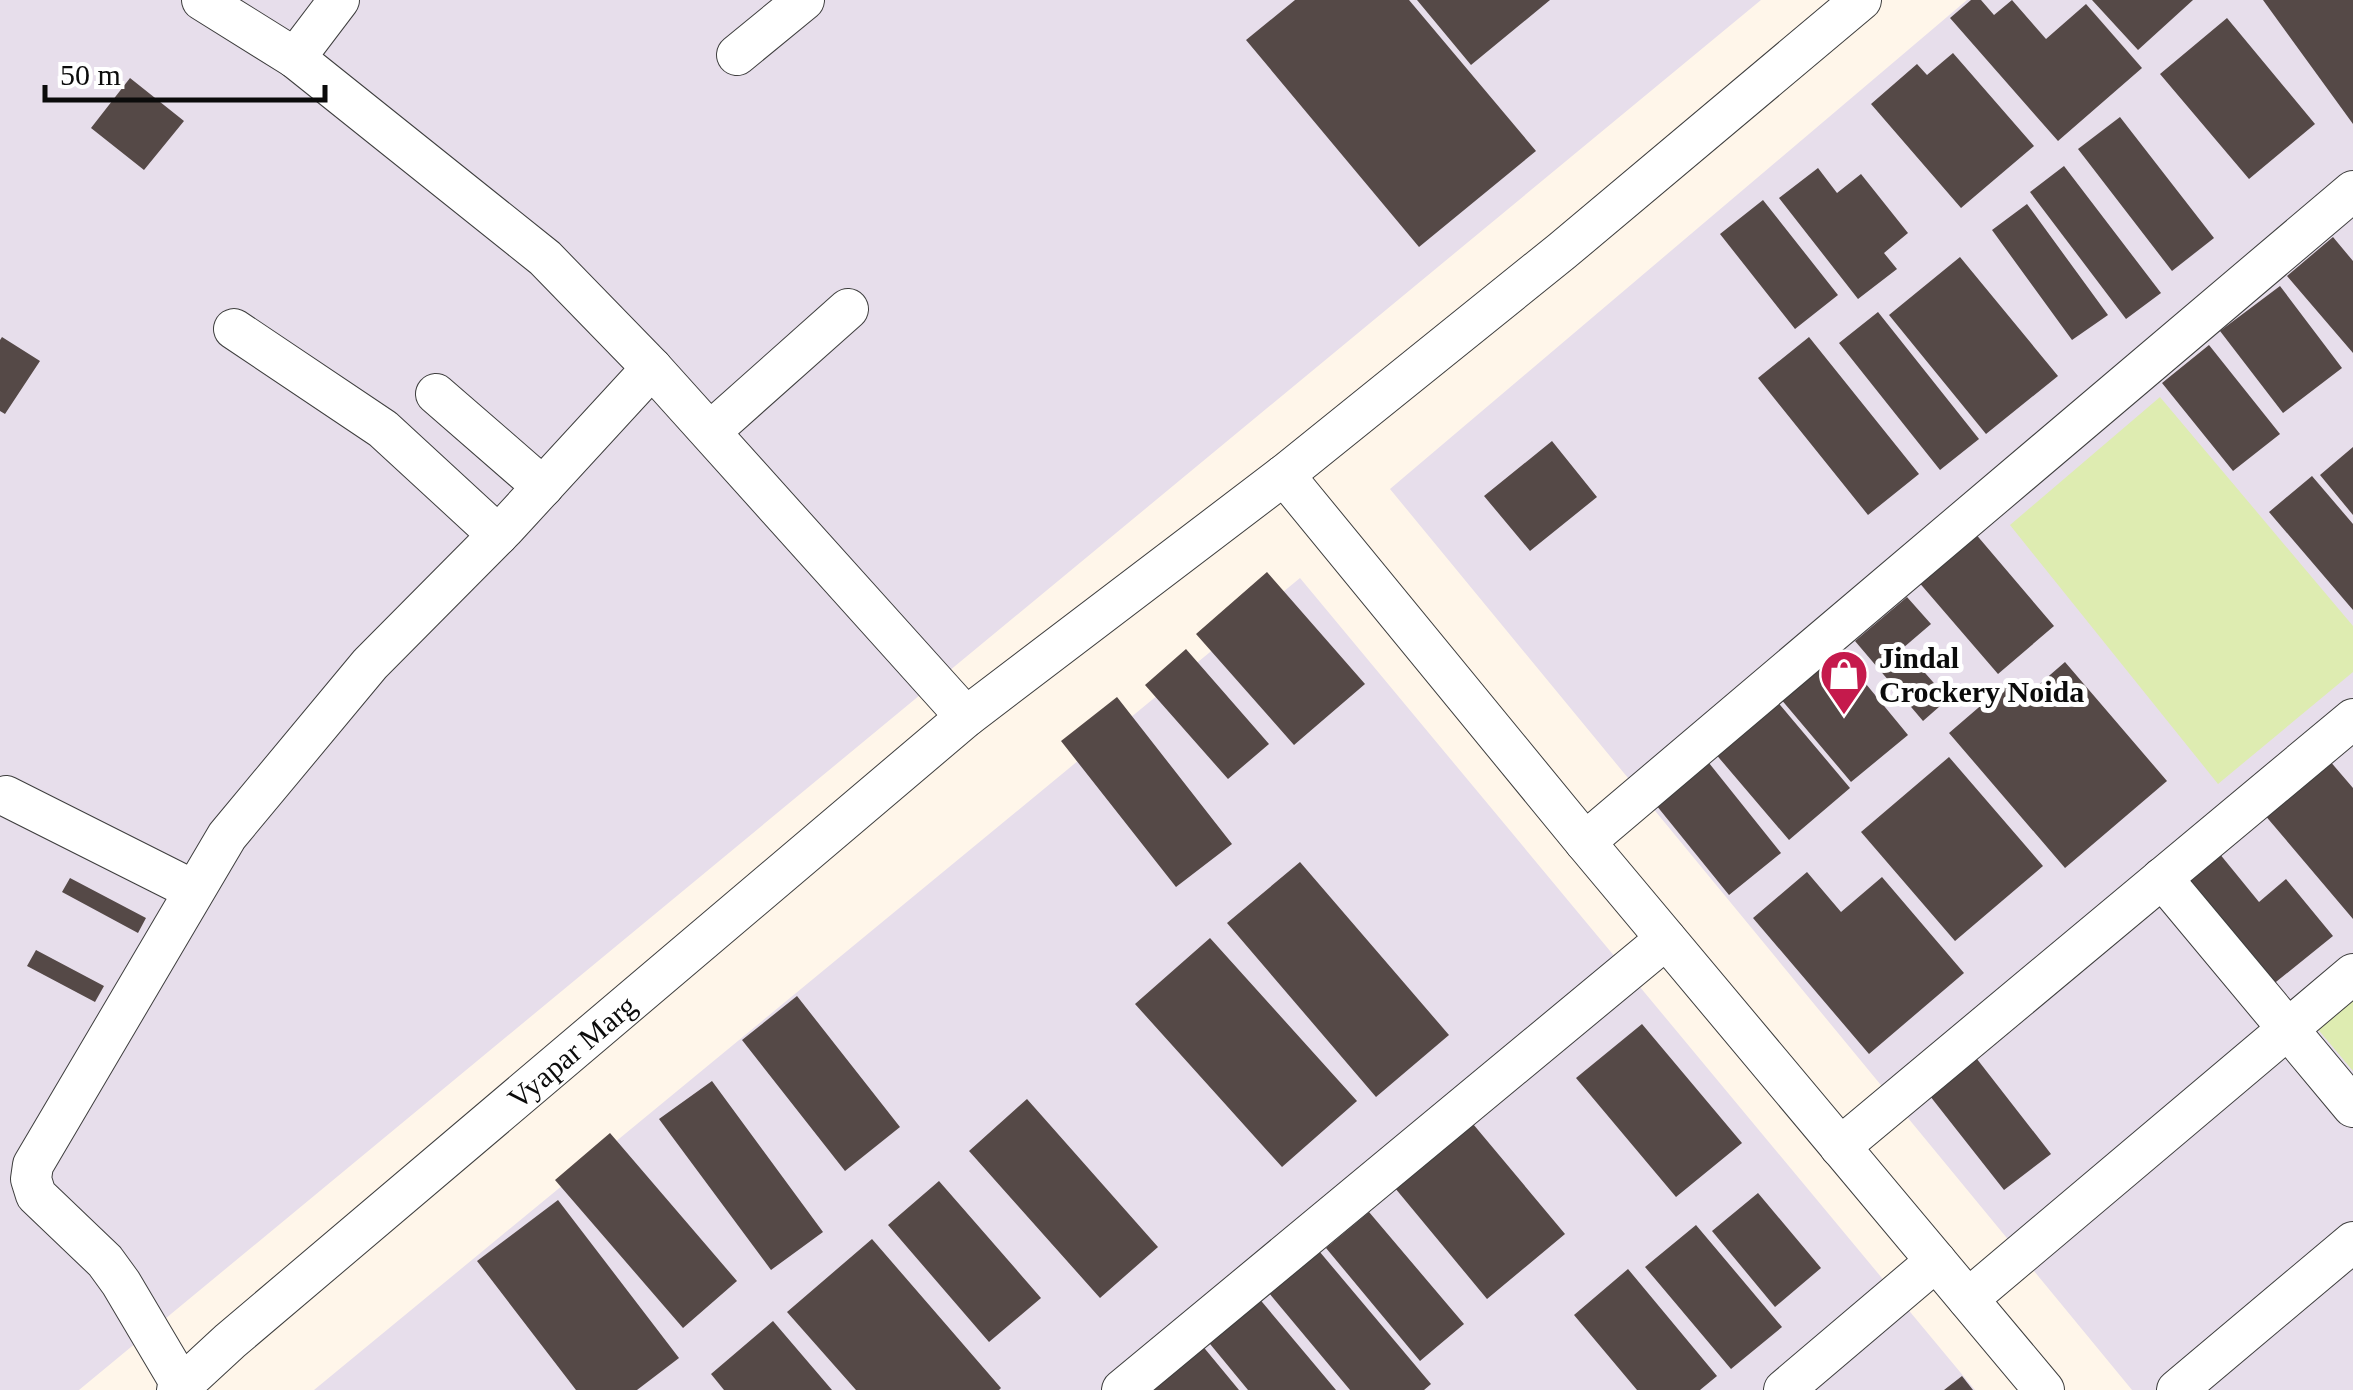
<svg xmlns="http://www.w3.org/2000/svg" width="2353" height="1390" font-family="Georgia,serif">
<rect width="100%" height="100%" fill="#fff6ea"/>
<path fill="#e7deeb" d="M0,0H1761L79,1390H0Z
M1967,0H2353V1390H2132L1390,489Z
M1300,578L1975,1390H314Z"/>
<path fill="#deecb1" d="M2160,397L2353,626V672L2218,784L2010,525Z
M2353,997V1071L2316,1027Z"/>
<path fill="#554947" d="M1295,0H1409L1536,151L1419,247L1246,40Z
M1417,0H1550L1471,65Z
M1971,0H1981L1994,15L2012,0L2046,39L2086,4L2142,68L2058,141L1950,18Z
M2092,0H2193L2138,50Z
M2263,0H2353V124Z
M2227,18L2315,124L2249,179L2160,74Z
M1953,53L2034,146L1961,208L1871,104L1917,64L1927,75Z
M130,78L184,121L144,170L91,128Z
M2120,117L2214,238L2172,271L2078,149Z
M2064,166L2161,293L2126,319L2030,192Z
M1818,168L1837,193L1861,174L1908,233L1884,253L1897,269L1858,299L1779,198Z
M1763,200L1838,295L1795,329L1720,234Z
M2027,204L2108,315L2072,340L1992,230Z
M2333,237L2353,261V353L2287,276Z
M1960,257L2058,376L1986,434L1889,315Z
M2280,286L2342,368L2283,413L2220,331Z
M1878,312L1979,439L1940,470L1839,343Z
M2,337L40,361L5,414L0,411V340Z
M1809,337L1919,474L1868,515L1758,378Z
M2209,345L2280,434L2233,471L2162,383Z
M1552,441L1597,497L1530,551L1484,496Z
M2353,447V515L2320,475Z
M2312,476L2353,524V610L2269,512Z
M1974,532L2054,626L1998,674L1917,580Z
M1267,572L1365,684L1294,745L1196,634Z
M1907,597L1931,624L1903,648L1948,699L1923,721L1855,641Z
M1186,649L1269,744L1228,779L1145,685Z
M1838,650L1908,735L1851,782L1780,698Z
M2065,662L2167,781L2065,868L1949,733L2007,683L2021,700Z
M1117,697L1232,844L1176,887L1061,741Z
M1776,700L1850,788L1789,840L1714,752Z
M2323,753L2353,788V919L2258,807Z
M1949,757L2043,866L1955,941L1861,832Z
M1705,758L1781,853L1729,895L1652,800Z
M2219,853L2259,902L2286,879L2333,936L2266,990L2179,886Z
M1300,862L1449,1035L1376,1097L1227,923Z
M1807,872L1841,912L1882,877L1964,973L1869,1054L1753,918Z
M70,878L146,918L138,933L62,892Z
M1210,938L1357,1101L1282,1167L1135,1004Z
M36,950L104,986L95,1002L27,966Z
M797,996L900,1127L845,1171L742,1040Z
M1642,1024L1742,1143L1676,1197L1576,1078Z
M1977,1059L2051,1154L2004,1190L1930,1096Z
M712,1081L823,1232L771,1270L659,1119Z
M1027,1099L1158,1247L1100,1298L969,1151Z
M1468,1118L1565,1234L1487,1299L1390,1182Z
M610,1133L737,1281L683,1328L555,1180Z
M939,1181L1041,1298L989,1342L888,1225Z
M1758,1193L1821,1268L1775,1307L1712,1231Z
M558,1200L679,1358L637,1390H576L477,1261Z
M1369,1212L1464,1324L1420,1361L1326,1248Z
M1696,1225L1782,1327L1731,1369L1645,1267Z
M872,1239L1001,1388L999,1390H856L787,1312Z
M1314,1245L1431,1384L1424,1390H1350L1264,1287Z
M1628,1269L1717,1376L1700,1390H1637L1574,1315Z
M1252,1290L1336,1390H1248L1201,1333Z
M773,1321L832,1390H724L711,1374Z
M1196,1338L1239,1390H1153Z
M1962,1376L1973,1390H1944Z"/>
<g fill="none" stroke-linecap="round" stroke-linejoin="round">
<g stroke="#3e3e3e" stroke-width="42">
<g id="minor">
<path d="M202,0L295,58L545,258L652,368L966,717"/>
<path d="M737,55L804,0"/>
<path d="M295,58L339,0"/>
<path d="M234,329L383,429L498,535"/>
<path d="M436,394L543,487"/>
<path d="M711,431L848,309"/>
<path d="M1284,475L1585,842L2044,1390"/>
<path d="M6,796L193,890"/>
<path d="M1585,842L2353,191"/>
<path d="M2162,878L2353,1107"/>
<path d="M1840,1147L2353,719"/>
<path d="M1968,1299L2353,974"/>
<path d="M182,1386L121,1283L105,1261L36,1195L31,1179L33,1165L227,836L370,664L504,529L652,368"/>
<path id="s1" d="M177,1390L230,1341L966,717L1284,475L1562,251L1861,0"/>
<path d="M1122,1390L1666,939"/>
<path d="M1784,1390L1936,1261"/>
<path d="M2177,1390L2353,1242"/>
</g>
</g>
<use href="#minor" stroke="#fff" stroke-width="40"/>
</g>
<defs>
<g id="shop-pin" transform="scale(2.5)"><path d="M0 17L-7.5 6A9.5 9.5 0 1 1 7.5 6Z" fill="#c51a4c" stroke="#fff"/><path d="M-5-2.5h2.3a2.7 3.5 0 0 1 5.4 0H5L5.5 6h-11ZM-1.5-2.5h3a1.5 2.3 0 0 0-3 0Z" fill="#fff"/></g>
</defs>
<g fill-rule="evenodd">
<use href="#shop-pin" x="1844" y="674"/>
</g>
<g text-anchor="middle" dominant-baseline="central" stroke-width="10" stroke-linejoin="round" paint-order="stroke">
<g font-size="30" font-weight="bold" fill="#0b0b0b" stroke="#fff" text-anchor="start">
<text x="1879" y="657">Jindal<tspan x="1879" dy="34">Crockery Noida</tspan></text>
</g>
<g font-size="30" fill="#0b0b0b" stroke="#fff">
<text stroke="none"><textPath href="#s1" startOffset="520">Vyapar Marg</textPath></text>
</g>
</g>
<path d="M45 85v15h280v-15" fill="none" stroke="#0b0b0b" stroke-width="5"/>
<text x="60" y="85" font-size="30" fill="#0b0b0b" stroke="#ffffff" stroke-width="8" paint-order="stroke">50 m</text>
</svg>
